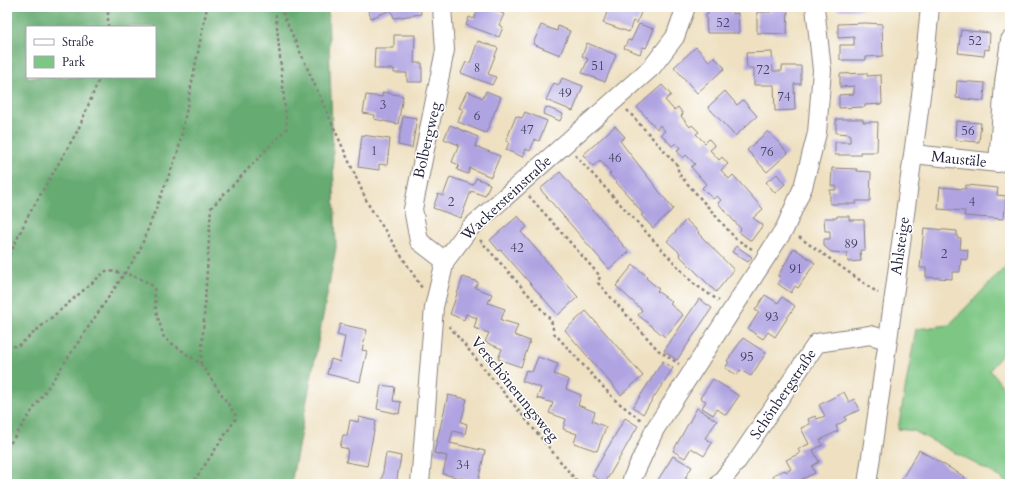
<svg xmlns="http://www.w3.org/2000/svg" width="1017" height="491" font-family="Cardo,serif">
<rect width="100%" height="100%" fill="#fff"/>
<filter id="ink" filterUnits="userSpaceOnUse"><feTurbulence type="fractalNoise" baseFrequency=".025" numOctaves="2"/><feDisplacementMap in="SourceGraphic" scale="8" xChannelSelector="R" yChannelSelector="G"/><feConvolveMatrix kernelMatrix="1 2 1 2 8 2 1 2 1" color-interpolation-filters="sRGB"/></filter>
<filter id="wash" filterUnits="userSpaceOnUse"><feTurbulence type="fractalNoise" baseFrequency=".012" numOctaves="4" result="noise"/><feDisplacementMap in="SourceGraphic" scale="16" xChannelSelector="R" yChannelSelector="G"/><feGaussianBlur stdDeviation="0.9" result="paint"/><feColorMatrix in="noise" values="0 0 0 0 0 0 0 0 0 0 0 0 0 0 0 0 0 1.4 0 .05"/><feComposite in="paint" operator="in"/></filter>
<g filter="url(#wash)">
<rect width="100%" height="100%" fill="#eee0c0"/>
<path fill="#7dc683" stroke="#50745f" d="M1010,262V344L990,370L1010,396V484H1007L1000,477L914,431L898,429L916,329L949,325Z"/>
<path fill="#66ab71" stroke="#446656" fill-rule="evenodd" d="M7,7H328L336,248L291,484H7ZM27,27H155V77H27Z"/>
<g id="blocks">
<path fill="#afa3e1" d="M367,7H420L421,14L394,18L391,10L371,18Z
M479,7H486L504,14L499,25L503,27L499,37L466,25L469,17L474,19Z
M609,7H643L637,23L633,21L629,32L603,23Z
M707,7H732V14L738,13L739,33H707L706,14L708,13Z
M771,7H788L787,34L757,33V12H771Z
M837,7H861V10H837Z
M866,23L882,24L883,56L866,57V60H840V45H854V37L838,38V24Z
M639,24L654,29L646,48L643,47L640,54L624,48L628,40L631,41Z
M541,25L557,31L558,26L570,31L560,55L533,44Z
M961,30L990,33L989,50L985,49L984,56L958,53Z
M394,35H415L414,63H422V82H407V73H394V69H374L375,48H394Z
M478,41L498,48L488,74L496,77L492,85L461,73L466,62L470,63Z
M587,43L616,55L605,82L582,73L588,59L582,56Z
M696,47L709,61L714,57L725,68L697,93L674,67Z
M772,52L773,71H782V66H801V84H794L795,110L775,111L774,85H754V68H747L746,53Z
M867,73V76L881,75L882,104L865,105V107L839,108V95L854,94V86L840,87V74Z
M562,78L583,86L573,111L546,100L554,83L559,85Z
M957,81L985,83L984,101L956,98Z
M662,85L671,95L665,100L674,110L678,107L683,114L681,116L690,127L692,125L699,132L696,134L705,143L709,139L715,146L710,150L719,160L722,157L728,164L721,170L729,179L733,175L763,209L753,218L763,225L751,241L739,232L741,229L718,203L721,200L717,196L713,199L702,188L706,184L691,167L695,164L686,155L683,158L677,151L680,148L676,143L672,146L661,134L665,131L660,125L657,129L637,107Z
M467,91L483,98L486,91L501,97L486,133L458,122L463,109L459,108Z
M725,91L737,105L743,100L757,116L735,136L708,107Z
M383,92L403,96L398,124L374,119L375,115L363,113L366,95L382,97Z
M546,107L563,114L560,121L543,114Z
M525,112L547,121L539,141L535,139L530,151L526,149L523,157L506,150L509,142L506,141L516,116L522,118Z
M403,116L417,118L412,148L398,145Z
M836,119H863V122H878L877,152H860V155H835V142H850V134L836,133Z
M956,121L981,123L979,142L955,140Z
M450,125L478,137L475,146L500,156L491,177L470,168L468,174L457,170L459,165L452,162L459,145L444,139Z
M615,126L625,137L620,141L673,209L653,228L641,215L643,214L632,200L609,174L611,173L600,160L593,166L583,155Z
M768,131L788,153L767,172L747,150Z
M362,135L390,139L387,165L379,164V170L358,167Z
M832,168L857,169V171L871,172L870,201H856V204H830V190H836V186H831Z
M560,172L629,252L609,269L540,189Z
M777,174L785,184L775,193L766,182Z
M450,177L473,185L476,178L490,184L485,196L471,191L461,218L433,208L438,194L443,196Z
M966,185L998,188L997,195L1006,196L1004,219L964,216L965,211L938,209L940,187L965,189Z
M518,216L527,227L521,232L578,297L558,315L501,250L499,251L490,240Z
M837,216H849V220H864L865,250H860L861,261L848,262L847,253L831,252L824,246V239H830V231H825L824,218H837Z
M686,220L699,232L698,233L734,270L716,292L679,255L680,253L667,241Z
M924,228L957,231V238H961L960,249L968,250L967,260L961,259L960,272H952V279L926,277V268H920Z
M736,246L752,257L748,262L732,252Z
M794,248L815,263L798,288L795,286L791,293L778,284L781,278L778,276Z
M633,265L647,276L646,278L659,289L657,291L672,302L670,304L683,315L665,337L638,315L642,310L616,286Z
M463,277L478,282L475,288L492,294L488,303L505,309L501,320L518,325L514,335L530,341L521,367L498,359L502,349L485,342L489,333L474,328L477,318L466,314L464,320L450,314Z
M765,295L778,303L782,297L795,306L775,337L768,332L763,339L748,329L759,312L755,310Z
M699,299L712,308L677,360L664,351Z
M586,311L643,376L621,395L565,330Z
M340,324L367,330L362,350L367,351L360,382L327,374L331,359L340,362L345,337L337,335Z
M743,338L766,353L751,376L740,370L737,375L725,368L729,362L727,361Z
M538,357L558,364L554,374L569,380L566,389L581,395L578,405L595,412L592,421L606,427L597,451L574,443L577,434L563,429L566,419L549,413L553,403L537,398L541,388L522,381L526,370L532,372Z
M663,361L673,368L643,414L633,407Z
M713,379L739,396L726,415L717,409L713,415L702,408L706,401L700,398Z
M381,385L395,387L393,401L401,402L399,414L377,409Z
M844,392L849,402L854,399L859,410L845,417L846,420L836,426L838,431L820,440L823,445L813,450L819,462L812,466L815,473L792,484H772L776,482L773,475L785,470L786,472L791,469L786,460L800,453L798,449L809,444L801,428L810,424L808,419L815,416L817,419L825,416L819,405Z
M448,395L467,399L461,422L467,424L465,434L453,431L450,443L485,451L478,482L443,474L447,456L434,453Z
M697,408L717,421L705,438L712,443L704,456L691,448L685,458L673,451Z
M359,417L376,421L367,466L346,462L348,449L340,447L343,435L347,436L350,420L358,422Z
M625,418L638,426L605,483L592,475Z
M919,450L965,477L961,484H904L900,482Z
M386,453L401,456L396,484H381Z
M673,456L692,467L685,478L695,484L656,483Z"/>
</g>
</g>
<g filter="url(#ink)">
<use href="#blocks" fill-opacity="0" stroke="#88817e" stroke-width="1"/>
<g fill="none" stroke-linecap="round" stroke-linejoin="round">
<g stroke="#88817e" stroke-width="20">
<path id="minor" d="M442,7L445,50L413,209L419,241L445,261
M913,154L998,163L1004,83L1010,40
M420,484L434,307L445,261L470,228L652,67L675,37L686,7
M633,484L632,479L655,429L785,228L803,187L817,133L822,70L815,7
M719,484L738,460L817,343L870,335L888,340
M867,484L888,340L922,88L930,7"/>
</g>
<path stroke="#88817e" stroke-width="2.5" stroke-dasharray="3 3" stroke-linecap="butt" d="M280,7L368,204L422,288
M108,27V7
M627,110L677,165L679,174L736,239L752,249
M575,155L693,283L719,301
M529,196L600,276L598,283L658,350L679,364
M799,237L878,293
M480,240L551,320L554,333L615,400L641,420
M7,260L28,216L78,130L100,77
M449,326L579,484
M7,344L17,347L106,271C124,272 139,276 154,287L156,311L164,338L201,364L237,417L192,484
M201,364L211,208L287,128L275,7
M7,448L139,252L178,152L207,7"/>
<use href="#minor" stroke="#fff" stroke-width="18"/>
</g>
</g>
<g text-anchor="middle" dominant-baseline="central" stroke-width="3" stroke-linejoin="round" paint-order="stroke">
<g font-size="13" fill="#454264">
<text x="723" y="23">52</text>
<text x="975" y="41">52</text>
<text x="598" y="66">51</text>
<text x="477" y="68">8</text>
<text x="763" y="70">72</text>
<text x="565" y="93">49</text>
<text x="784" y="97">74</text>
<text x="383" y="105">3</text>
<text x="477" y="116">6</text>
<text x="527" y="130">47</text>
<text x="968" y="131">56</text>
<text x="374" y="151">1</text>
<text x="767" y="152">76</text>
<text x="615" y="158">46</text>
<text x="451" y="202">2</text>
<text x="972" y="202">4</text>
<text x="851" y="244">89</text>
<text x="517" y="248">42</text>
<text x="944" y="254">2</text>
<text x="796" y="269">91</text>
<text x="772" y="317">93</text>
<text x="747" y="357">95</text>
<text x="463" y="465">34</text>
</g>
<g font-size="15" fill="#22223b" stroke="#fff">
<text transform="translate(427 140) rotate(-77)">Bolbergweg</text>
<text transform="translate(959 159) rotate(6)">Maustäle</text>
<text transform="translate(506 198) rotate(-43)">Wackersteinstraße</text>
<text transform="translate(900 246) rotate(-82)">Ahlsteige</text>
<text transform="translate(515 389) rotate(51)">Verschönerungsweg</text>
<text transform="translate(783 394) rotate(-56)">Schönbergstraße</text>
</g>
</g>
<rect width="1017" height="491" fill="none" stroke="#fff" stroke-width="24"/>
<rect x="26" y="26" width="130" height="52" fill="#ffffff" stroke="#a7a7b1"/>
<rect x="34" y="39" width="20" height="6" fill="#ffffff" stroke="#a7a7b1"/>
<text x="62" y="46" font-size="12" fill="#22223b">Straße</text>
<rect x="34" y="56" width="20" height="12" fill="#7dc683" stroke="#a7a7b1"/>
<text x="62" y="66" font-size="12" fill="#22223b">Park</text>
</svg>
